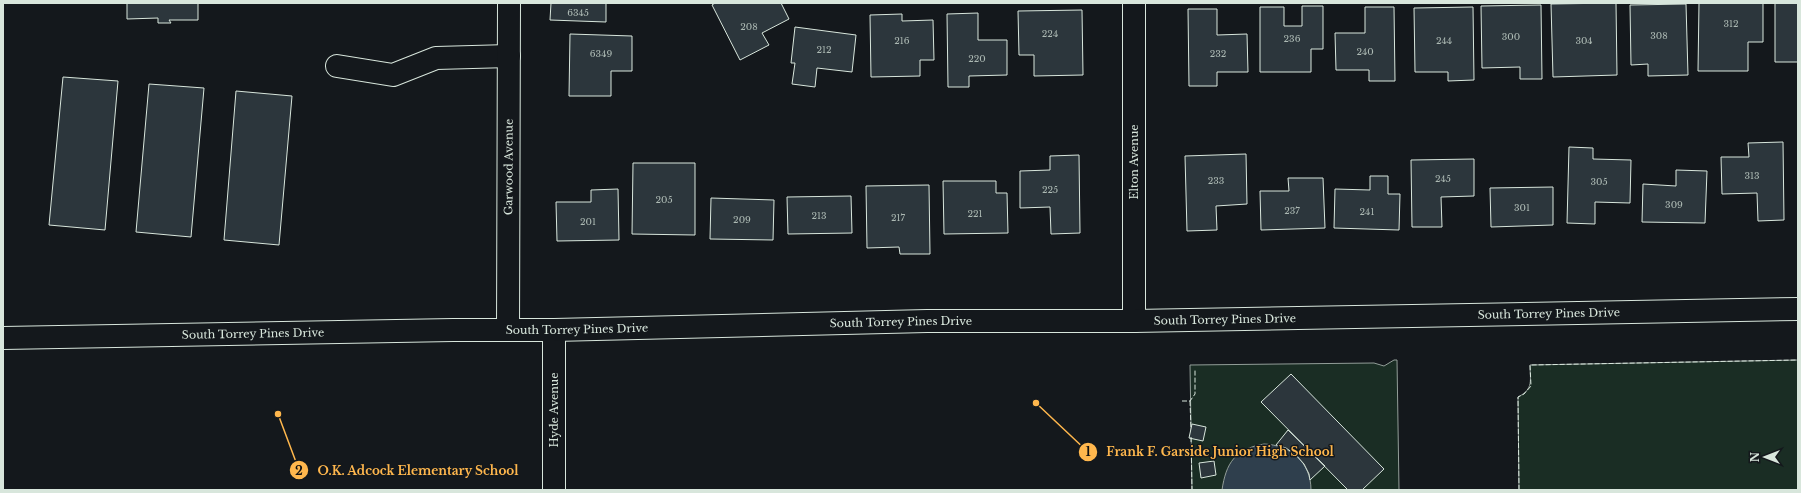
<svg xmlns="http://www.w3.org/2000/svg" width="1801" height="493" font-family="'Libre Baskerville',serif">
<rect width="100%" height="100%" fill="#14181c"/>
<path fill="#1a2d24" stroke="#939e99" d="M1394,360H1397L1399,490H1192L1190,365L1374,363L1384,366Z
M1798,360V490H1519L1518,397C1534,389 1530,380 1530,365Z"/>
<path fill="#2f3f4d" stroke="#939e99" d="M1264,444C1290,445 1311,462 1311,490H1222C1226,463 1235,449 1264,444Z"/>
<path fill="#2c363c" stroke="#d8e6dc" d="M127,3H198V20H169L171,23H158V18L127,19Z
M551,3H606V22L550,20Z
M715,3H781L789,19L762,33L769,45L740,60L712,5Z
M1616,3L1617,75L1553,77L1551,4Z
M1699,3H1763V42H1748V71H1698Z
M1775,3H1798V62H1775Z
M1686,4L1688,75L1648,76V64L1631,65L1630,5Z
M1541,5L1542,79H1520V67L1482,68L1481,6Z
M1302,6H1323V49H1311V72H1260V7H1284V26H1302Z
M1365,7H1394L1395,81H1369V70H1336L1335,33H1365Z
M1473,7L1474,80L1448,81V72H1415L1414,8Z
M1188,9H1217V35L1247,34L1248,72H1217V86H1189Z
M1082,10L1083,75L1034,76V55H1019L1018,11Z
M978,13V40H1007V75L969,76V87H948L947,14Z
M902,14V21L933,20L934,60H920V76L871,77L870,15Z
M795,27L856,35L852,72L817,68L815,87L792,84L795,63H791Z
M570,34L632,36V71H611V96H569Z
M63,77L118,81L105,230L49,225Z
M149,84L204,88L191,237L136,232Z
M236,91L292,96L279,245L224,240Z
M1783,142L1784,220L1758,221L1757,193L1722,194L1721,157H1749L1748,143Z
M1569,147L1593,148V159L1631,160L1630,203L1595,202V224L1567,223Z
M1246,154L1247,204L1216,206L1217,230L1187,231L1185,156Z
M1079,155L1080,233L1051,234L1050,207L1020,208V171L1050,170V156Z
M1474,159V196L1441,197L1442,227H1412L1411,160Z
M633,163H695V235L632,234Z
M1676,170L1707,171L1705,223L1642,222L1643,184L1676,186Z
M1370,176H1388V194H1400L1399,230L1334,228L1335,189L1370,190Z
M1288,178H1323L1325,228L1261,230L1260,191H1289Z
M943,181H996V193H1007L1008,233L944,234Z
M929,185L930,254H900L899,247L867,248L866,186Z
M1553,187V225L1491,227L1490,188Z
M618,189L619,240L557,241L556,202H591V190Z
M851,196L852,233L788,234L787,197Z
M711,198L774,200L773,240L710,239Z
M1291,374L1384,469L1362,490H1348L1261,402Z
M1192,424L1206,427L1203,441L1189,438Z
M1288,430L1325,466L1310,480L1309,474L1304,464L1296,455L1286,448L1276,445Z
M1214,461L1216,475L1201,478L1199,463Z"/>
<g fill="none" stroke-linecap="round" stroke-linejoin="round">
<g stroke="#d8e6dc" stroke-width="24">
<g id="minor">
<path d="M1134,3V321"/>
<path d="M337,66L393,75L436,58L509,56"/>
<path id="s1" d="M508,330L509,3"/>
<path d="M554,490V330"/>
</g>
</g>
<g stroke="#d8e6dc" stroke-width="24">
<g id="major">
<path id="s2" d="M3,338L453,330H554L927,321H1134L1798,309"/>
</g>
</g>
<use href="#minor" stroke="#14181c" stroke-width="22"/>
<use href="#major" stroke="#14181c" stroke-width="22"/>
<path stroke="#d8e6dc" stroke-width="1" stroke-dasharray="5 2" stroke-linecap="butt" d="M1182,401H1190L1195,394V370
M1190,401L1191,429
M1191,437L1192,490
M1519,490L1518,397L1524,394L1531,386L1530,365L1798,360"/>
</g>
<g text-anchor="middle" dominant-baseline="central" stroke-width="3" stroke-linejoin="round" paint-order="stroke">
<g font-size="9" fill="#adbab4">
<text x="578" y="12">6345</text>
<text x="1731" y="23">312</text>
<text x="749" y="26">208</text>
<text x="1050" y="33">224</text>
<text x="1659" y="35">308</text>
<text x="1511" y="36">300</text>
<text x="1292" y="38">236</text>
<text x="902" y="40">216</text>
<text x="1444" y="40">244</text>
<text x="1584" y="40">304</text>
<text x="824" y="49">212</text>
<text x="1365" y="51">240</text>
<text x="601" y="53">6349</text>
<text x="1218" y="53">232</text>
<text x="977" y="58">220</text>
<text x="1752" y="175">313</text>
<text x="1443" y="178">245</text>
<text x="1216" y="180">233</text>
<text x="1599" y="181">305</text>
<text x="1050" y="189">225</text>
<text x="664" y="199">205</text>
<text x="1674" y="204">309</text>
<text x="1522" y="207">301</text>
<text x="1292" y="210">237</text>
<text x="1367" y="211">241</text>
<text x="975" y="213">221</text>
<text x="819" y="215">213</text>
<text x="898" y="217">217</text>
<text x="742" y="219">209</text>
<text x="588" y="221">201</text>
</g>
<g font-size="11" fill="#d8e6dc" stroke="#14181c">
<text transform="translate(1134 162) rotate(-90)">Elton Avenue</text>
<text stroke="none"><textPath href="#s1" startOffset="163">Garwood Avenue</textPath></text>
<text stroke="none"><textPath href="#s2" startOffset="1546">South Torrey Pines Drive</textPath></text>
<text stroke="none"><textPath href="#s2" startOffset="1222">South Torrey Pines Drive</textPath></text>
<text stroke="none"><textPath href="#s2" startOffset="898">South Torrey Pines Drive</textPath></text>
<text stroke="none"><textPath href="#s2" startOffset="574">South Torrey Pines Drive</textPath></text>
<text stroke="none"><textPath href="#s2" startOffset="250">South Torrey Pines Drive</textPath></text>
<text transform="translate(554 410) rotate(-90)">Hyde Avenue</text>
</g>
</g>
<path fill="none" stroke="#ffb74d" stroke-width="1.5" d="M1036 403L1088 452M278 414L299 470"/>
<g fill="#ffb74d" stroke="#14181c" stroke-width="1.5">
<circle cx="1036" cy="403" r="4"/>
<circle cx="278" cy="414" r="4"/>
<circle cx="1088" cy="452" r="10"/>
<circle cx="299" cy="470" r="10"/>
</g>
<g font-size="12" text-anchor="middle" font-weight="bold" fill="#111">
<text x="1088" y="456">1</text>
<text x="299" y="475">2</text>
</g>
<g font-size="12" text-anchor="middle" font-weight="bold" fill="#ffb74d" stroke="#14181c" stroke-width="3" stroke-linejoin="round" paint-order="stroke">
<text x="1220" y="456">Frank F. Garside Junior High School</text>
<text x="418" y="475">O.K. Adcock Elementary School</text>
</g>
<rect width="1801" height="493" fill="none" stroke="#d8e6dc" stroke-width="8"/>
<g transform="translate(1765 457) rotate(270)" stroke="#14181c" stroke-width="3" paint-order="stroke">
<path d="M0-3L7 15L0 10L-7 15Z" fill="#d8e6dc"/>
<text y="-6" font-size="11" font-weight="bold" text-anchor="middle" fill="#d8e6dc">N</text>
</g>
</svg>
